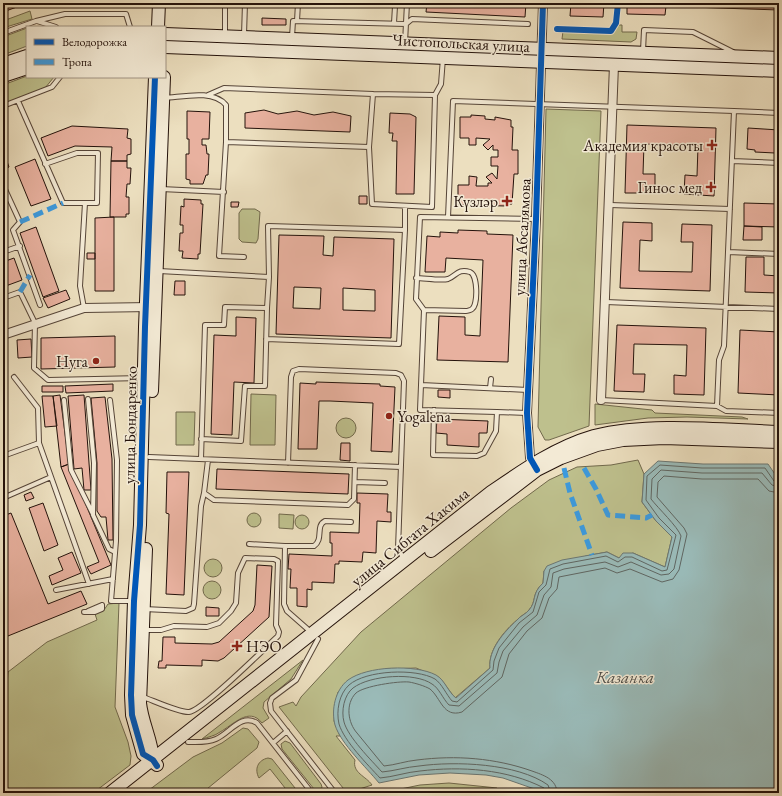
<svg xmlns="http://www.w3.org/2000/svg" width="782" height="796" font-family="'EB Garamond',serif">
<rect width="100%" height="100%" fill="#ecdfbf"/>
<filter id="stains"><feTurbulence type="fractalNoise" baseFrequency=".005" numOctaves="4"/><feColorMatrix values="0 0 0 0 .2 0 0 0 0 .09 0 0 0 0 .02 0 0 0 .5 -.17"/></filter>
<radialGradient id="worn" r=".72"><stop offset=".6" stop-color="#630" stop-opacity="0"/><stop offset="1" stop-color="#630" stop-opacity=".3"/></radialGradient>
<path fill="#bec08d" stroke="#71694c" d="M30,11L32,19L3,28V21Z
M616,25H622V32H637L636,39L631,42L562,39L563,31L612,32Z
M27,28V46L3,55V37Z
M27,76L54,77L45,88L3,104V85Z
M546,109L601,111L589,426L549,440H545L538,427Z
M242,209H255L260,212L258,239L256,243L242,242L239,239V213Z
M251,394L276,395L275,445H250Z
M595,404L652,410L655,413L742,417L748,419L687,417L648,418L595,425Z
M176,412H195L194,445H176Z
M336 428a10 10 0 1 1 20 0a10 10 0 1 1-20 0Z
M638,460L644,474L642,502L656,521L672,537L665,567L633,553L619,558L607,552L586,556L544,571L543,583C531,594 537,601 529,610C526,614 520,616 517,620C504,631 488,650 490,668L455,698L440,678L416,668L388,669L356,676L338,692L335,705L334,721L340,736H336L355,760C352,773 366,776 372,785L347,793L279,707L293,702L296,706L301,697L361,632L511,508L549,480L577,467L611,465Z
M247 520a7 7 0 1 1 14 0a7 7 0 1 1-14 0Z
M279,514L294,515L293,529L279,528Z
M295 522a7 7 0 1 1 14 0a7 7 0 1 1-14 0Z
M204 568a9 9 0 1 1 18 0a9 9 0 1 1-18 0Z
M203 590a9 9 0 1 1 18 0a9 9 0 1 1-18 0Z
M119,603L115,707L128,742L131,756L130,765L93,793H3V685L7,684L8,672L47,642L97,620L95,614L104,610L108,604Z
M303,660L291,679L264,702L263,708L269,718L262,723C249,706 233,725 220,732C215,736 208,737 202,739Z
M243,728L248,729L259,742L257,748L202,793H145L193,757L222,743Z
M285,741L290,743L321,784L322,787L321,790L317,791L314,789L282,749L281,744Z
M268,758L272,759L299,793H289L270,769L259,778C254,769 258,760 268,758Z
M449,783L497,788L496,793H391V791L420,785Z"/>
<path fill="#9abbb9" stroke="#6b7773" d="M658,461L703,464H768L779,480V793H546L503,778L486,775L450,773L419,775L379,783C366,767 341,744 335,725C331,710 335,690 348,680C367,666 415,664 436,675C445,680 448,692 456,698L490,668C488,650 504,632 517,620C520,616 526,614 529,610C537,601 531,594 543,583L544,571L547,566L562,560L607,552L619,558L623,553H633L665,567L672,537L656,521L642,502L644,474Z"/>
<g fill="none" stroke-linecap="round" stroke-linejoin="round">
<path stroke="#5f6662" stroke-width="1" d="M546,793L544,788C507,769 461,766 420,771C407,772 393,777 380,778C368,765 344,741 339,724C336,711 339,694 349,685C366,670 416,668 435,679C442,684 446,694 452,701L457,702L493,670L494,661L499,648L519,623L533,612L539,592L546,585L550,569L563,564L606,556L618,562L625,557H632L662,571L667,570L676,535L659,518L646,500L647,476L660,465L702,468H765L774,481L779,482
M551,793L548,785C517,763 455,761 419,766C406,767 394,771 382,772C371,760 348,737 344,722C341,711 344,695 353,688C370,675 415,672 432,684C439,688 443,699 449,705L459,706L497,673L499,662L503,651L523,627L537,615L544,595L551,587L553,573L564,569L605,562L618,567L631,562L661,575L669,574L674,569L681,536C678,527 658,508 651,499L652,479L661,470L702,473H762L772,485L779,487
M557,793C557,779 543,775 532,771C495,758 456,755 417,760C406,761 395,765 384,766C375,755 366,744 357,733C348,723 345,704 356,693C364,686 398,681 409,682C415,683 425,686 430,689C441,698 443,718 462,712L502,677L509,654L527,631L542,618L549,598L557,589L559,577L605,568L617,573L630,569L662,582L673,579L679,570L687,534L684,528L657,497L658,482L664,476L702,479H758L769,491L779,493"/>
</g>
<path fill="#e8b19f" stroke="#24120b" fill-rule="evenodd" d="M3,3H28L3,12Z
M251,3H277V6L251,5Z
M313,3H400L399,6Z
M427,3H526L525,17L426,12Z
M571,3H604L603,17L570,16Z
M627,3H719V8L666,6L665,15L627,14Z
M719,3H779V10L719,8Z
M262,18L286,19V25H262Z
M264,110L278,114L297,111L314,115L333,112L351,116L350,132L245,128V113Z
M187,111L210,112L209,139H202V145H206L207,154H209L208,175H206L203,184H190V180L186,179V154H189V139H187Z
M390,113L410,114L416,117L414,194H396L397,141H392L393,133H389Z
M471,115L485,116V119L495,120V117L511,120V127H513L512,150H518V174H514L512,204H507V206L458,205V185H469V176L477,177L476,186H488V183H492L486,177L492,173L497,179L498,166H491V157H498V150H493V145L488,150L483,145L490,139L476,138V145H469V138H460V117H471Z
M627,125L716,128L714,196L684,194L685,175L697,176L698,146L644,144L643,174H655V193H625Z
M72,126L128,129L127,138L131,139V154L127,155V161H111L112,147L75,146L48,156L41,138Z
M748,128L779,130V150H775V153L755,152V150L747,149Z
M3,150L9,167L3,170Z
M35,159L51,199L31,206L15,167Z
M111,161H127V168H131L130,184H127L126,197H129V214H126V217H110Z
M359,196H367V204H359Z
M184,199L201,200V204H203L200,254H198V259L182,258L183,251H179L180,233H183V225H180L181,206L184,207Z
M231,202H239L238,207H231Z
M744,203L779,204V227L744,226Z
M114,217V291H95V218Z
M623,222L652,223V241L640,240L639,271L692,272L693,242H681L682,224L712,225L710,291L620,288Z
M744,226L762,227V240H743Z
M36,227L59,291L43,297L20,233Z
M458,230L487,231V234L513,235L508,362L437,360L439,316L465,317V335L480,336L483,260L446,258L445,272H425L427,236L440,237V232L458,233Z
M279,235L324,236L323,255L333,256L334,237L394,239L391,338L276,334ZM294,287L321,288L320,309L293,308ZM343,288L375,290V311L343,310Z
M87,253H95V259H87Z
M746,257H764V275L779,276V293L745,292Z
M14,258L22,280L3,287V262Z
M175,281H185V295H174Z
M66,290L70,299L48,308L43,298Z
M236,317L256,318L254,383L234,382L232,435L211,434L214,335L236,336Z
M617,325L706,328L704,395L674,394V375L686,376L687,345L634,344L633,374H645L644,392L614,391Z
M740,330L779,332V395L738,393Z
M115,336V367L41,369V338Z
M31,339L32,357L18,358L17,340Z
M316,382L380,384V386L395,387L392,452L371,451L373,403L330,401H319L317,449H298L300,383L316,384Z
M113,384V391L66,393L65,386Z
M42,386H63V392H42Z
M438,390H450V398L438,397Z
M60,395L69,464L61,467L53,396Z
M84,395L91,490H84L82,468L74,469L68,396Z
M42,396H53L57,426L45,427Z
M105,397L112,459L113,540H108L106,517H101L97,511V463L91,398Z
M437,419L488,421L487,433H479V447L447,445V434L436,433Z
M341,443H350V461L340,460Z
M69,464L111,565L91,574L87,567L99,562L61,467Z
M217,469L349,474L348,494L216,489Z
M167,472H189L184,595L166,594L169,514L166,513Z
M31,492L34,498L26,501L24,495Z
M357,493L388,494L387,512H391V522L377,521L376,553L363,552L362,562L339,561V564H335L334,583L312,582V590L307,589V607L297,606V588H290L291,569H288L289,554L332,556V543H330V532L359,533L360,503H357Z
M43,503L58,545L44,551L29,508Z
M11,513L48,604L81,591L87,604L3,638V516Z
M72,552L81,573L52,585L49,576L63,570L58,558Z
M257,565L272,566L269,617L224,658L218,661L202,660V666L166,665V668H158L159,661H162L163,637H175V643L212,644L219,642L253,611L255,605Z
M206,607L219,608V616H206Z"/>
<g fill="none" stroke-linecap="round" stroke-linejoin="round">
<g stroke="#564538" stroke-width="6">
<path id="lane" d="M37,21L56,27
M297,21L298,3
M394,23L395,6
M3,33L36,21L65,14H126L130,27
M225,35V3
M244,35L245,3
M292,37L293,21L406,24L412,19L528,24
M405,43L407,3
M643,51L644,30L693,32L733,52
M373,94L435,95
M208,95L224,88L373,94L369,147
M164,98C183,97 212,89 226,105V142L219,256L244,257
M18,101L63,203H85L80,286L84,308
M3,106L52,87L60,77
M734,111L779,113
M226,142L369,147L372,204L432,207L435,95L441,84L443,58
M732,161L779,163
M45,164L77,153H98L97,203H85
M3,185L20,222L13,230L40,305
M161,189L224,192
M610,205L730,209
M448,217L453,101L734,111L724,346L719,360L717,406
M3,252L20,246
M728,252L779,254
M159,271L269,277L268,226L405,230V207
M416,278C424,278 441,281 448,279C456,276 458,268 470,272C478,275 478,305 472,309C471,310 467,311 466,311L424,310
M3,298L20,292L35,323L34,368L48,380L142,378
M606,302L779,309
M266,339L399,344L405,230
M14,377L38,408L39,443L89,584
M421,385L420,410L497,412L496,431L484,453L477,456L433,455L434,410
M490,388L491,379
M528,390L421,385L424,310L416,299L420,217L536,219
M88,399L94,463L93,515L109,549L115,552
M64,400L71,470L93,514
M110,400L117,460L116,541L111,601H133
M601,400L717,406L726,411L779,413
M497,412L527,413
M201,439L241,441L245,386H265L267,308
M3,456L39,443
M149,457L401,467
M201,459L205,325H224L225,307L267,308L269,277
M208,460L204,493L214,500L348,505L354,499L355,465
M288,463L291,377L293,371L299,369L396,373L401,375L404,381L398,549L404,559
M355,482L385,483
M3,498L51,477
M249,544L285,546
M56,590L113,579
M144,609L186,611L193,608L194,604L201,506L204,493
M88,611L102,605
M84,612H95L102,609V605
M312,633L287,611L284,604L285,546H314C324,539 315,526 325,521L351,522
M318,639L296,680L272,698L270,703L271,711L335,793
M143,697C152,700 180,713 189,712C202,711 265,648 278,636L279,632L276,625L278,561L274,559L245,558L238,573L236,603L231,611L219,623L207,627L174,626L161,630H144
M188,742C197,742 207,743 216,739C230,733 241,713 257,723L312,793
M273,743L287,731
M325,793L331,788"/>
</g>
<g stroke="#564538" stroke-width="10">
<path id="street" d="M3,335L84,308L150,307
M601,400L614,65
M536,468L530,458L527,413L536,219L543,3"/>
</g>
<g stroke="#24120b" stroke-width="14">
<path id="secondary" d="M158,27L159,3
M165,34L779,58
M165,47L779,71
M3,64L27,56
M3,76L27,68
M155,77L145,327L140,525L134,601L131,695L132,715L143,754L157,765
M152,391L164,77
M146,549L140,703C142,723 152,740 153,760
M431,551L537,470L561,458L597,445L623,440L664,438L779,442
M110,793L491,492C523,470 556,447 594,436C650,422 722,430 779,432"/>
</g>
<use href="#lane" stroke="#f3ead5" stroke-width="4"/>
<use href="#street" stroke="#f3ead5" stroke-width="8"/>
<use href="#secondary" stroke="#f3ead5" stroke-width="12"/>
<path stroke="#3c9ade" stroke-width="5" stroke-dasharray="10 5" stroke-linecap="butt" d="M20,222L63,203
M20,292L30,275
M564,468L570,493L592,555
M584,468L596,489L608,515L646,518L652,515"/>
<g stroke="#f3ead5" stroke-width="8">
<path id="cycleway" d="M557,29L611,31L616,23L618,3
M155,77L145,327L140,525L134,601L131,695L132,715L143,754L153,760L157,766
M537,470L530,458L527,413L536,219L543,3"/>
</g>
<use href="#cycleway" stroke="#0057b8" stroke-width="6"/>
</g>
<g fill="#8f2418" stroke="#f3ead5" stroke-width="1.5">
<path d="M710 139h4v4h4v4h-4v4h-4v-4h-4v-4h4z"/>
<path d="M709 181h4v4h4v4h-4v4h-4v-4h-4v-4h4z"/>
<path d="M505 195h4v4h4v4h-4v4h-4v-4h-4v-4h4z"/>
<circle cx="96" cy="361" r="4"/>
<circle cx="389" cy="416" r="4"/>
<path d="M235 640h4v4h4v4h-4v4h-4v-4h-4v-4h4z"/>
</g>
<g text-anchor="middle" dominant-baseline="central" stroke-width="3" stroke-linejoin="round" paint-order="stroke">
<g font-size="16" fill="#24120b" stroke="#f3ead5">
<text transform="translate(461 43) rotate(3)">Чистопольская улица</text>
<text transform="translate(522 237) rotate(-87)">улица Абсалямова</text>
<text transform="translate(130 425) rotate(-89)">улица Бондаренко</text>
<text transform="translate(410 537) rotate(-39)">улица Сибгата Хакима</text>
</g>
<g font-size="16" fill="#24120b" stroke="#f3ead5" text-anchor="end">
<text x="703" y="145">Академия красоты</text>
<text x="702" y="187">Гинос мед</text>
<text x="498" y="201">Күзләр</text>
<text x="88" y="361">Нуга</text>
<text x="397" y="416" text-anchor="start">Yogalena</text>
<text x="246" y="646" text-anchor="start">НЭО</text>
</g>
<g font-size="17" font-style="italic" fill="#4d4d48" stroke="#f3ead5">
<text x="625" y="677">Казанка</text>
</g>
</g>
<rect width="782" height="796" fill="none" stroke="#ecdfbf" stroke-width="16"/>
<rect x="4" y="4" width="774" height="788" fill="none" stroke="#24120b" stroke-width="2"/>
<rect x="8" y="8" width="766" height="780" fill="none" stroke="#24120b"/>
<rect x="26" y="26" width="140" height="52" fill="#f3ead5" stroke="#a09484"/>
<rect x="34" y="39" width="20" height="6" fill="#0057b8" stroke="#a09484"/>
<text x="62" y="46" font-size="12" fill="#24120b">Велодорожка</text>
<rect x="34" y="59" width="20" height="6" fill="#3c9ade" stroke="#a09484"/>
<text x="62" y="66" font-size="12" fill="#24120b">Тропа</text>
<rect width="100%" height="100%" filter="url(#stains)"/>
<rect width="100%" height="100%" fill="url(#worn)"/>
</svg>
